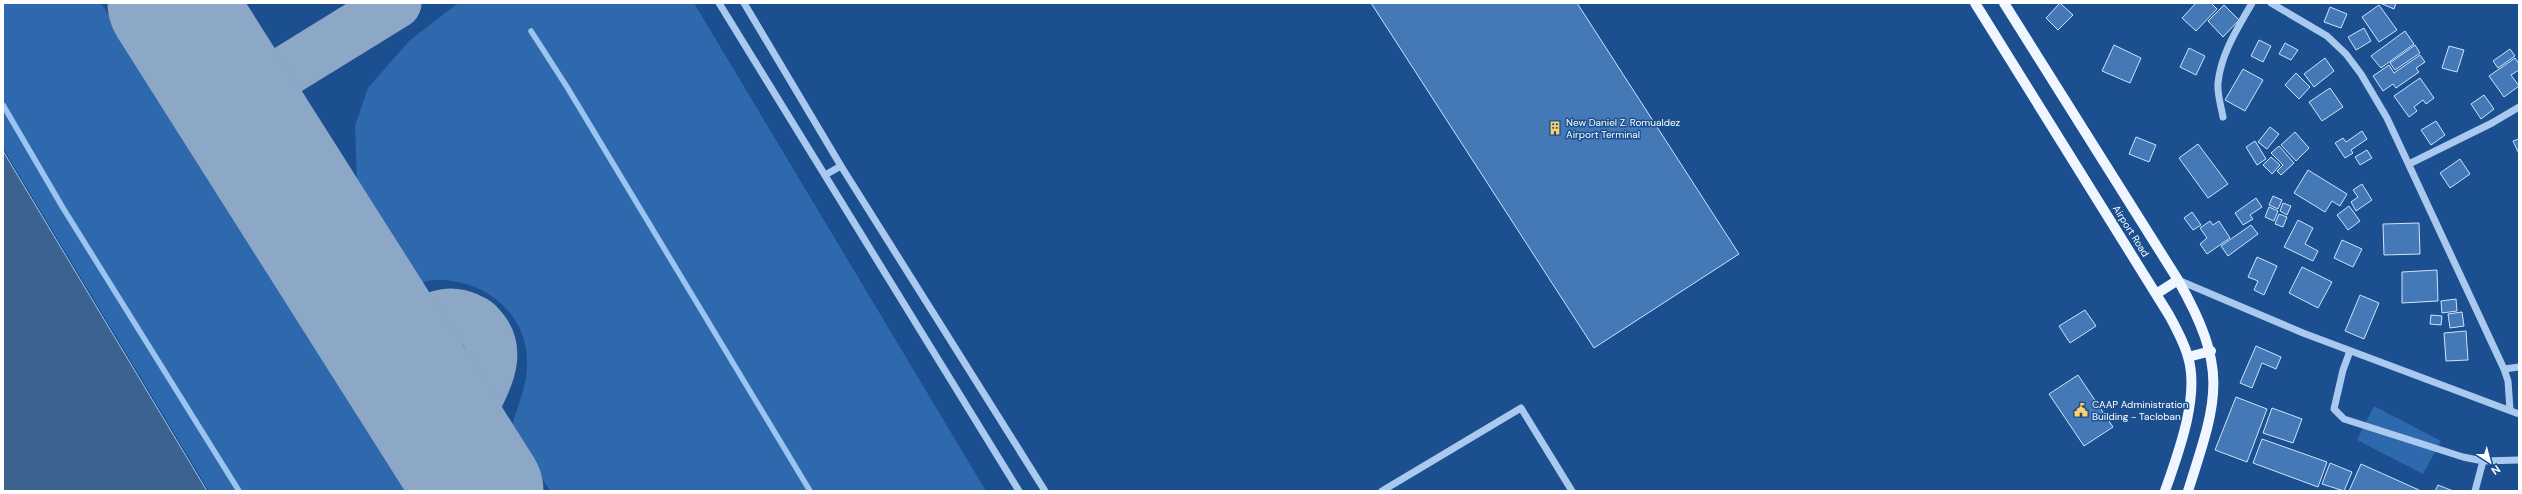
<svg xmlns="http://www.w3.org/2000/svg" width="2522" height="494" font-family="'DM Sans',sans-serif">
<rect width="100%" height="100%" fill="#1b4f8f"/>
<path fill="#2e69ad" d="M3,3H101L408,491H209L3,148Z
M458,3H694L986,491H550L511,428C517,408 528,384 527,362C527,315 488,282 442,280C434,279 426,282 418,283L357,182L355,126L368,88L409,41Z
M2374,406L2441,441L2423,474L2357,440Z"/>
<path fill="#3c6290" stroke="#9cc4f0" d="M3,151L207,491H208H3Z"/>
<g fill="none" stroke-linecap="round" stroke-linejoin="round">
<path stroke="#9cc4f0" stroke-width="5.5" d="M531,31L567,87L810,491
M3,105L63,208L239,491"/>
<path stroke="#8da7c7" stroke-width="51" d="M234,103L396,3
M421,397C417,387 410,374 409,363C405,330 437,304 468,318C471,320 476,321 478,324C511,356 476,393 465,427C461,437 463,452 462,463"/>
<path stroke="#8da7c7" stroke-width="127" d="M171,3L480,491"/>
</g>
<path fill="#4478b7" stroke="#cfe3fa" d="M1371,3H1577L1739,254L1594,348Z
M2060,3L2073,15L2058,30L2046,18Z
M2196,3H2211L2217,9L2196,31L2182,18Z
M2380,3H2396L2394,9Z
M2224,5L2239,20L2223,37L2208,21Z
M2379,5L2397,30L2379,42L2362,17Z
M2330,7L2347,14L2341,28L2324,22Z
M2364,28L2371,41L2356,50L2348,37Z
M2405,31L2414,44L2381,68L2371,56Z
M2259,40L2271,46L2263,62L2251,56Z
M2285,43L2298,50L2291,60L2279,54Z
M2114,45L2141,58L2130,83L2102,71Z
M2415,45L2420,53L2395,70L2390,63Z
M2449,46L2464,50L2457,72L2442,68Z
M2189,48L2205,56L2196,75L2180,67Z
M2510,49L2515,56L2498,68L2493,61Z
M2420,55L2425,62L2416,68L2419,72L2396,88L2393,84L2383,91L2373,76L2389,65L2394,73Z
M2325,58L2334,71L2314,87L2304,74Z
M2515,58L2519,64V70L2511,75L2519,86L2504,97L2489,76Z
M2243,69L2263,80L2245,111L2225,100Z
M2296,73L2310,87L2299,99L2285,85Z
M2420,78L2434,98L2426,104L2423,100L2414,107L2417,111L2409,117L2394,96Z
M2330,88L2343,107L2322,121L2309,102Z
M2484,95L2494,109L2481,119L2471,104Z
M2436,121L2445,135L2431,145L2421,130Z
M2270,127L2279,134L2267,149L2258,142Z
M2362,131L2367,139L2351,150L2353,153L2345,158L2335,143L2343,138L2346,142Z
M2295,132L2309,148L2296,161L2281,145Z
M2136,137L2156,145L2149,162L2129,154Z
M2519,139V154L2513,141Z
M2255,141L2266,159L2257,165L2246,147Z
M2198,144L2228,184L2208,198L2179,158Z
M2279,146L2294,163L2281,175L2277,171L2283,165L2271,153Z
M2367,150L2372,158L2360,165L2355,157Z
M2271,157L2280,165L2272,174L2263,165Z
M2460,159L2470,174L2450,188L2440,173Z
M2308,170L2347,194L2340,206L2332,201L2325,212L2294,193Z
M2362,184L2372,200L2356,211L2351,202L2358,197L2353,190Z
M2273,196L2282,200L2278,209L2269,205Z
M2256,198L2262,207L2250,215L2253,219L2243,225L2235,213Z
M2283,203L2291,206L2287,215L2280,211Z
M2349,206L2360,221L2348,230L2337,215Z
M2269,207L2278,211L2274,221L2265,217Z
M2192,212L2201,225L2193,230L2184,218Z
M2279,214L2287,217L2283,227L2275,224Z
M2298,220L2313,228L2305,244L2318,251L2313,261L2284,247Z
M2210,221L2213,225L2219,221L2230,238L2207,254L2200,244L2207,238L2200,228Z
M2419,223L2420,254L2384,255L2383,224Z
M2251,225L2258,234L2228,256L2221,246Z
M2342,240L2362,249L2353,267L2334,258Z
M2257,257L2277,266L2264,295L2254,290L2258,281L2248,277Z
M2302,267L2332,282L2318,308L2289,293Z
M2437,270L2438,301L2402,303V272Z
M2360,295L2379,303L2364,339L2345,331Z
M2456,299L2457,311L2442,313L2441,301Z
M2085,310L2096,326L2070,343L2059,326Z
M2462,312L2464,326L2450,328L2448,314Z
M2431,315L2442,316L2441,325L2430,324Z
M2466,331L2468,360L2446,361L2444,333Z
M2256,346L2281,357L2276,369L2262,363L2252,388L2240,383Z
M2078,375L2113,427L2084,446L2049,394Z
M2236,397L2267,409L2247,462L2215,450Z
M2272,408L2302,419L2293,443L2263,433Z
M2262,439L2327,462L2318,487L2253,463Z
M2330,463L2352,472L2344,491L2322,484Z
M2361,464L2419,490V491H2349Z
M2438,485L2453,491H2435Z"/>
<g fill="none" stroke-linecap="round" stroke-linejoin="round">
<path stroke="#a9c9ee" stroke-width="7" d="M719,3L1019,491
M744,3L841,166L1045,491
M2271,3L2327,36L2346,54L2361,74L2387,118L2504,369L2508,381L2510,410
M2223,117C2221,106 2217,93 2218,83C2221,53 2238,28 2252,3
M2409,164L2492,123L2519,107
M825,175L841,166
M2178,280L2303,333L2519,414
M2350,351L2343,370L2334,409L2344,419L2463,457L2483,461L2519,460
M2504,369L2519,367
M1382,491L1521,408L1572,491
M2475,491L2483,461"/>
<path stroke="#f0f6ff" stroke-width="10" d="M1975,3L2169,315C2176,328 2184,342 2188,357C2200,396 2178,454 2165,491
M2004,3L2178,280C2229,370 2218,398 2188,491
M2156,294L2178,280
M2188,357L2211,351"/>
</g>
<defs>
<g id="building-bare" transform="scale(1.08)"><path d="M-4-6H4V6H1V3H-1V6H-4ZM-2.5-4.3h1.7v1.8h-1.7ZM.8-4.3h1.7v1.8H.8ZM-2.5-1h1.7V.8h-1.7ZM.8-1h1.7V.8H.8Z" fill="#ffd166" stroke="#1b4f8f" stroke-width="2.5" paint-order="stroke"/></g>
<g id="civic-bare" transform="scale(1.08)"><path d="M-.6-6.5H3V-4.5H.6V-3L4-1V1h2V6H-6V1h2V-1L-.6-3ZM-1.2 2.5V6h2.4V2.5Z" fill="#ffd166" stroke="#1b4f8f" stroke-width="2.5" paint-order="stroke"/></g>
</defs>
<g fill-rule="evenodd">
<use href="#building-bare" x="1555" y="128"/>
<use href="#civic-bare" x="2081" y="410"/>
</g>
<g text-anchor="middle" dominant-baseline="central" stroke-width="3" stroke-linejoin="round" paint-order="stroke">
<g font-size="10" fill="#fff" stroke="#1b4f8f" text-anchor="start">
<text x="1566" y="122">New Daniel Z. Romualdez<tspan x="1566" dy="12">Airport Terminal</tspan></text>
<text x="2092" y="404">CAAP Administration<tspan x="2092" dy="12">Building - Tacloban</tspan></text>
</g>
<g font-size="10" fill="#fff" stroke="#1b4f8f">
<text transform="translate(2131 231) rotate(58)">Airport Road</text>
</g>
</g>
<rect width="2522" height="494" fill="none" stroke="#ffffff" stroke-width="8"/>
<g transform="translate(2490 462) rotate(144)" stroke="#1b4f8f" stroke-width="3" paint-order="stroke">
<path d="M0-3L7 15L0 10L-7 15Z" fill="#ffffff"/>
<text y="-6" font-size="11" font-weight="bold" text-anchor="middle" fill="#ffffff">N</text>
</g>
</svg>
